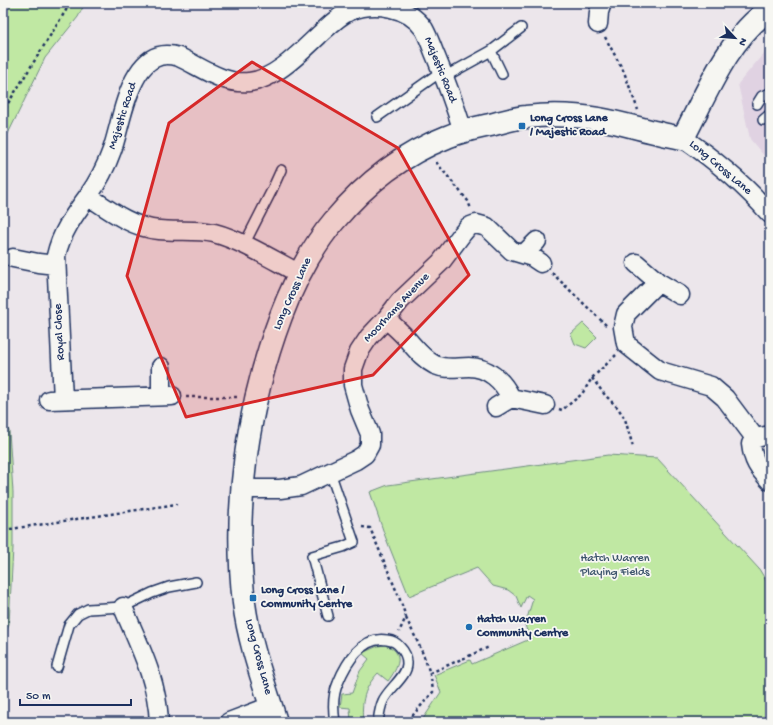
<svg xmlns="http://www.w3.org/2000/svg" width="773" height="725" font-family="'Gochi Hand',sans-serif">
<rect width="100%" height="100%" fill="#ece6eb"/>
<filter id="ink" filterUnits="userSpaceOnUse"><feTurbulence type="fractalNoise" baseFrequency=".025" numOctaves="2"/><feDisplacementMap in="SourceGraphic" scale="8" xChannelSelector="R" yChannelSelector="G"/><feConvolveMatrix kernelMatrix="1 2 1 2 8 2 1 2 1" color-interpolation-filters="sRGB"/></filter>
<g filter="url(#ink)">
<path fill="#e0d2e2" d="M770,48V163L750,139L738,84L764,53Z"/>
<path fill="#c0e8a3" stroke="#6e8c80" d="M3,3H85L78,17L45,58L3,144Z
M583,323L597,337L586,348L575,344L571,334Z
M3,419L9,431L13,492V548L9,624L3,641Z
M608,455L657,458L759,569L770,587V722H421L441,692L434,675L470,660L472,664L530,639L525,625L533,599L527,595L521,608L516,596L508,590L493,586L477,568L409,596L385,536L370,492L388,485Z
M385,645C406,652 398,668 388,681L378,673C364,688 361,702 363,722H351L350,708L340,707L342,694L352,693L360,671L369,659L362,653L378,646Z"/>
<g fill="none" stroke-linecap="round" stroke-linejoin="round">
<g stroke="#1b2f5e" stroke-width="12">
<path id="lane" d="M491,51L502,74
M444,77L491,51L521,28
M757,104L762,96L770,93
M377,117L442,71
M763,120L770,114
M244,245L271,192L281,170
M328,616L312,556L343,547L354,542L330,472
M57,667L69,625L78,614L88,609L123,607L152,593L169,587L196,582
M335,722C333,710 333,694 338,683C346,663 363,635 387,640C393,641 396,642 400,647C404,651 407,657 407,663C408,676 388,689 383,701C380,707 379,715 378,722"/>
</g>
<g stroke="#1b2f5e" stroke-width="21">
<path id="street" d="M598,24L599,12L602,3
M683,138C715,160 745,185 770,214
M524,254L537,241
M13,258L38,263L56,265
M636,263L658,282L680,295
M300,274C275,261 241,240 214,233C196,229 177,232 159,230C133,228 109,210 88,196C98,182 106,167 112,150C123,120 130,42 179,57C201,67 224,85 249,82C274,80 301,52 319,35C328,27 338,16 350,11C374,1 408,6 424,29C429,38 432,48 436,57C446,81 455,106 463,131
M658,282L626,314L623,327L626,344L660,371L711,386L725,398L755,438
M386,319C393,325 400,331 406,338C415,348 423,359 435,365C446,370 457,367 469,367C488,367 503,381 511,398
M161,396V367
M63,399L56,256C61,233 74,215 88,196
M49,400L172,396
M496,407L511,398L545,405
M770,435L755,438L751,444C753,461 758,468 770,481
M243,489H280L301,486L356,460L365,454L370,445V434L360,410L353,385V369L359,352L369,337L386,319L400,301L441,262L462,234L468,227L476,224L487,227L512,251L532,257L541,263
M123,607C139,646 157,678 159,722
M229,722L271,706"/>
</g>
<g stroke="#1b2f5e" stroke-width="25">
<path id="secondary" d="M276,722C264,683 249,643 244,603C233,507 247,406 281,316C294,282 311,248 334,221C364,185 403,154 447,137C461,131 476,128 490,125C502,122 514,118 526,117C550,114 575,115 599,119C628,124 655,134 683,138C707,93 727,39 770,9"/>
</g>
<path stroke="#1b2f5e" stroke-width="2.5" stroke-dasharray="3 3" stroke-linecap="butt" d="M605,37L624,72L638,110
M3,114L7,105L68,7L72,3
M436,162L468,201L471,209
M552,273L607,326
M592,378L605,395L618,408L625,419L633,447
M186,397H239
M559,409L562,410L582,394L592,378L616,355
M3,524L4,530L3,554
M362,527L370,528L399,597L406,617L399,632
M4,530L177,504
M406,618C417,641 431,666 433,692L413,715L410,722
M430,673L489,647"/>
<use href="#lane" stroke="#f6f6f2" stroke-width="9"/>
<use href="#street" stroke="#f6f6f2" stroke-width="18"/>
<use href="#secondary" stroke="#f6f6f2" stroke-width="22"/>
</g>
</g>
<path fill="#d62828" fill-opacity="0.2" stroke="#d62828" stroke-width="3" stroke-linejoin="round" d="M252,62L398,148L469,275L373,375L186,417L127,276L169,123Z"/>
<g fill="#1f6fb2" stroke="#f6f6f2" stroke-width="1.5">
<rect x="518" y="122" width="8" height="8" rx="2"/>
<rect x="249" y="594" width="8" height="8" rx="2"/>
<circle cx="469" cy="627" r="4"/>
</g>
<g text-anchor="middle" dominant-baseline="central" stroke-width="3.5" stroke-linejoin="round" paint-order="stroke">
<g font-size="12" fill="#1b2f5e" stroke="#f6f6f2">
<text transform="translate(440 70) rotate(68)">Majestic Road</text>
<text transform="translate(123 116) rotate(-72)">Majestic Road</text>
<text transform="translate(720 168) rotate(40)">Long Cross Lane</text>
<text transform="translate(293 294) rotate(-66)">Long Cross Lane</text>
<text transform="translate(397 308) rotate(-47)">Moorhams Avenue</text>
<text transform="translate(60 332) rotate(-93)">Royal Close</text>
<text transform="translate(258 657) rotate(75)">Long Cross Lane</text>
</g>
<g font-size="12" font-weight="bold" fill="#1b2f5e" stroke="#f6f6f2" text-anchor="start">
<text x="530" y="119">Long Cross Lane<tspan x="530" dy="14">/ Majestic Road</tspan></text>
<text x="261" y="591">Long Cross Lane /<tspan x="261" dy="14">Community Centre</tspan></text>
<text x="477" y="620">Hatch Warren<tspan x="477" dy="14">Community Centre</tspan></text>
</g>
<g font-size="12" fill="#3c546c" stroke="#f6f6f2">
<text x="615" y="559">Hatch Warren<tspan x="615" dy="14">Playing Fields</tspan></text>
</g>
</g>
<rect width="773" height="725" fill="none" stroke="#f6f6f2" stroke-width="16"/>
<rect x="8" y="8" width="757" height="709" fill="none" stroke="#1b2f5e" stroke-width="1.5" filter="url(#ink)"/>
<g transform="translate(735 38) rotate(116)" stroke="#f6f6f2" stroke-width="3" paint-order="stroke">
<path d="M0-3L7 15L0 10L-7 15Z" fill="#1b2f5e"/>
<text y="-6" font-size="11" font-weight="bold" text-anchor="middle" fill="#1b2f5e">N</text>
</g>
<path d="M20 699v6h111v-6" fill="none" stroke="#1b2f5e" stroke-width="2"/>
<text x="26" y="699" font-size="12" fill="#1b2f5e" stroke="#f6f6f2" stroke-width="3" paint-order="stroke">50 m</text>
</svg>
